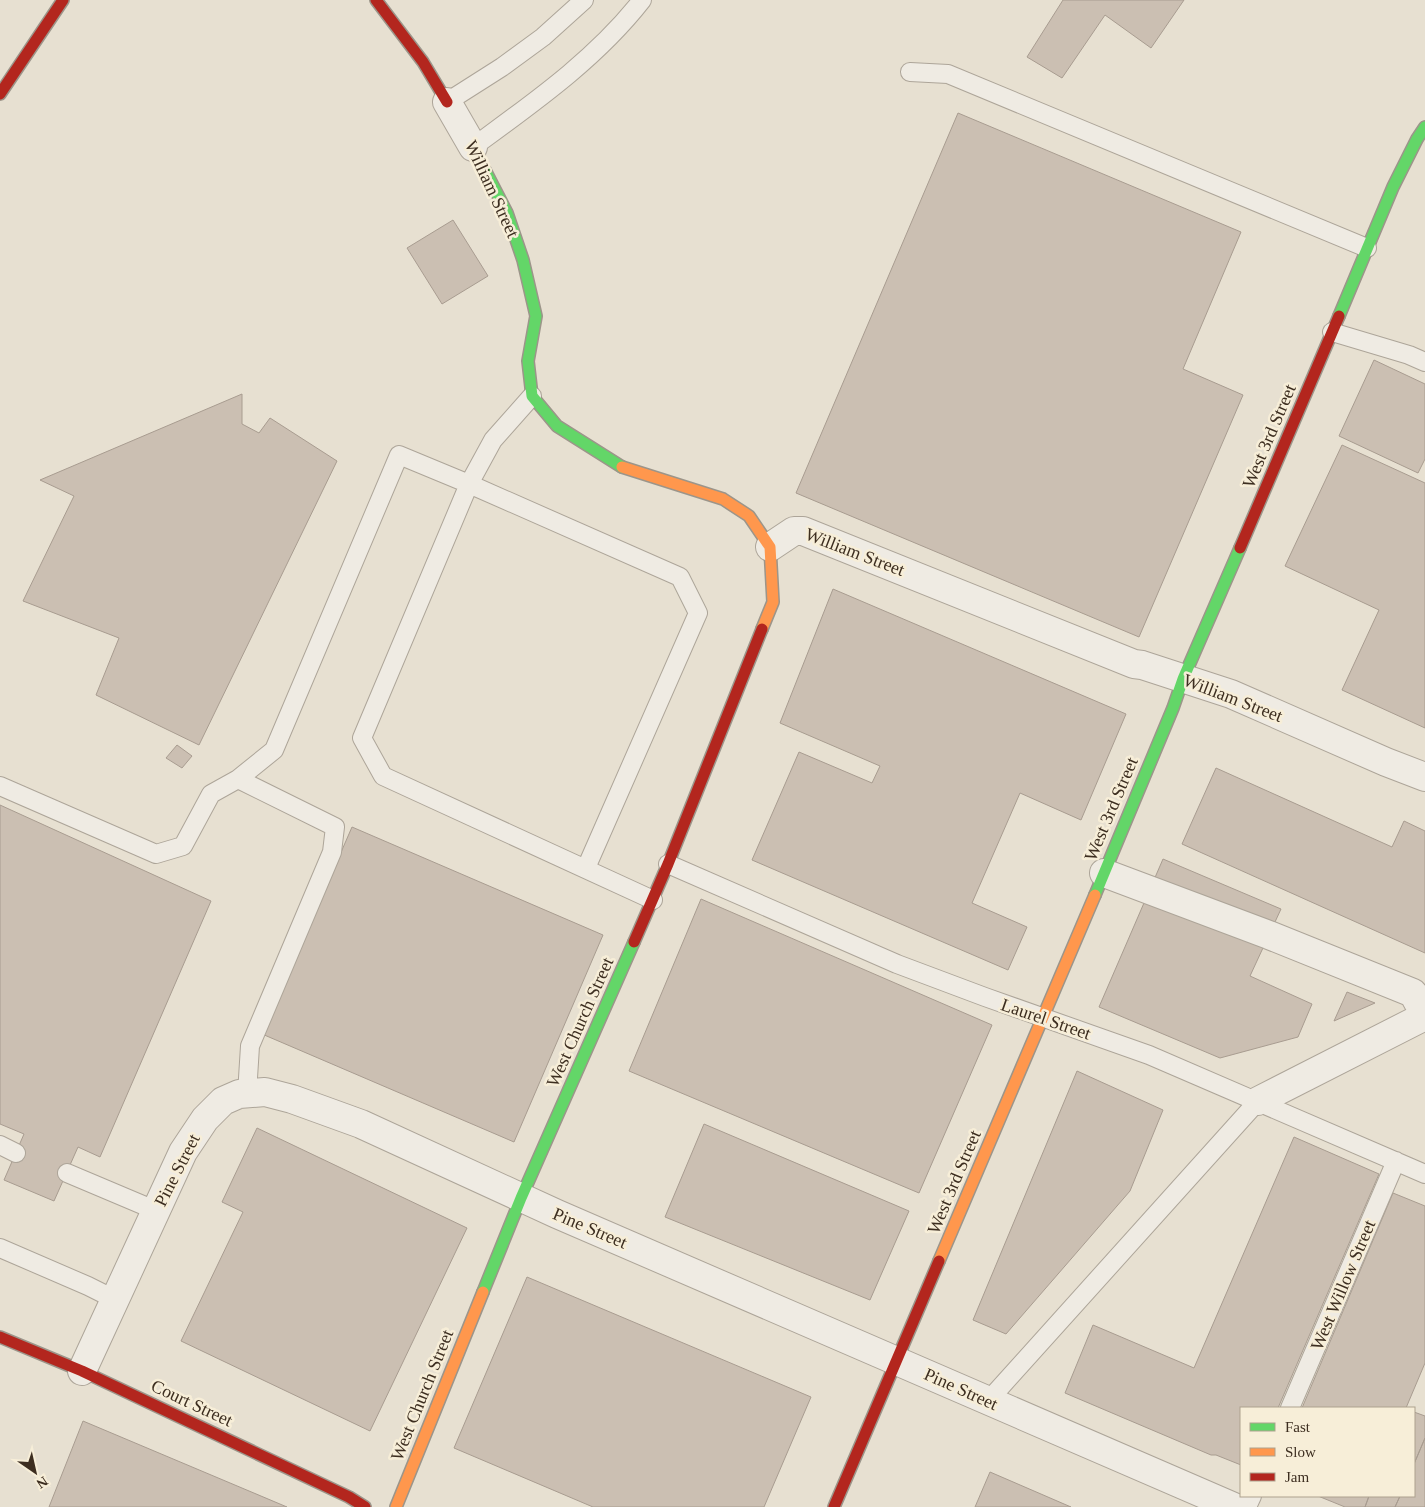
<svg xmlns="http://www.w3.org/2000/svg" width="1425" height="1507" font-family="'Times New Roman',serif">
<rect width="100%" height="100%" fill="#e7e0d1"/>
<path fill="#cbbfb2" stroke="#a89c90" d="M1063,0H1184L1151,48L1105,15L1062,78L1027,57Z
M958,113L1241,232L1183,369L1243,395L1139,637L796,493Z
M453,220L488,276L442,304L407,248Z
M1374,360L1425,384V459L1418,473L1339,436Z
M242,394V424L259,433L270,418L337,461L199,745L96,695L119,638L23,601L74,496L40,480Z
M1342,445L1425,483V728L1342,690L1379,610L1285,566Z
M833,589L1126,714L1081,820L1020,793L972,903L1027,927L1008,970L752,860L799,752L872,783L880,766L780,723Z
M177,745L192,756L182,768L166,758Z
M1216,768L1392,847L1404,821L1425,831V953L1182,844Z
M0,805L211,901L100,1157L78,1147L54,1201L4,1180L24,1134L0,1124Z
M352,827L603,935L514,1142L262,1034Z
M1163,859L1281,909L1250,976L1312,1004L1298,1037L1220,1058L1099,1007Z
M701,899L992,1025L919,1193L629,1071Z
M1347,992L1375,1003L1334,1021Z
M1077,1071L1163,1110L1130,1191L1006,1334L973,1320Z
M704,1124L909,1211L870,1300L665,1217Z
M257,1128L467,1228L370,1431L181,1341L243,1212L222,1202Z
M1294,1137L1379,1174L1278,1408H1241V1465L1216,1455H1211L1065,1393L1093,1325L1194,1368Z
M1393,1193L1425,1206V1363L1406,1408H1302Z
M527,1277L811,1397L764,1507H593L454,1448Z
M1414,1412L1425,1416V1438L1414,1464Z
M83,1421L287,1507H49Z
M1425,1438V1507H1395L1400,1496H1414V1464Z
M990,1472L1071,1507H975Z
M1318,1496H1369L1365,1507H1345Z
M1369,1496H1400L1395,1507H1365Z"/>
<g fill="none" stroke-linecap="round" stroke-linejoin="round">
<g stroke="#ada599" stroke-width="20">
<path id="lane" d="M910,72L948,74L1367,248
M447,102L502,67L543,37L584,0
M473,147C533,103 596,59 642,0
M1332,332L1409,355L1425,362
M238,779L335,827L332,852L250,1046L247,1094
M0,786L156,854L183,846L211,794L238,779L274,750L399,455L469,484L493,440L532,396
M668,864L897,964L985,997L1149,1055L1425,1174
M586,868L698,613L680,577L469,484L362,738L383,776L653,900
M0,1145L16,1153
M67,1173L157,1211
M0,1248L88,1286L116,1300
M988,1401L1258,1101
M1290,1408L1396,1161
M1247,1507L1252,1496"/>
</g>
<g stroke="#ada599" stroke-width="30">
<path id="street" d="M447,102L473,147
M770,547L794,531H803L1134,664L1142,665L1231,694L1386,762L1425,777
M1104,873L1269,935L1413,993L1425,1015
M1258,1101L1425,1016
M82,1371L183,1152L205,1119L223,1101L239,1094L265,1092L292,1099L361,1124L557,1214L1234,1507"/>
</g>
<g stroke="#9c958a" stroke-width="14">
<path id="fast" d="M473,147L507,213L523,260L536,316L528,361L532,396L557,426L622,467
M1339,316L1393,187L1417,139L1425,127
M1095,895L1173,708L1183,679L1240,548
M483,1292L521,1198L634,942"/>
</g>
<g stroke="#9c958a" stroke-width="14">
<path id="slow" d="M622,467L723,499L749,516L770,547L773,602L762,629
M939,1261L1095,895
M396,1507L483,1292"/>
</g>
<g stroke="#9c958a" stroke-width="14">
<path id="jam" d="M376,0L423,62L447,102
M0,94L63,0
M1240,548L1339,316
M634,942L668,864L762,629
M0,1337L82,1371L349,1497L365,1507
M834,1507L939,1261"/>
</g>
<use href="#lane" stroke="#efebe3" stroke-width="18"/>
<use href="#street" stroke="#efebe3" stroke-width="28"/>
<use href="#fast" stroke="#63d668" stroke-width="11"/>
<use href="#slow" stroke="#ff974d" stroke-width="11"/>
<use href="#jam" stroke="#b3261e" stroke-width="11"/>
</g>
<g text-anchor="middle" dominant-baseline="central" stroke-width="5" stroke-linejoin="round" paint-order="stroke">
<g font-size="18" fill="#3d2e20" stroke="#f7eed8">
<text transform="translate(492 189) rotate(65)">William Street</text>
<text transform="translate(1269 436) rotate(-67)">West 3rd Street</text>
<text transform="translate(855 552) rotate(21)">William Street</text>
<text transform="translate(1233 698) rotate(21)">William Street</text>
<text transform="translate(1111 809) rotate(-67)">West 3rd Street</text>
<text transform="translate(1046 1019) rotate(19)">Laurel Street</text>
<text transform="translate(580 1022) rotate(-66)">West Church Street</text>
<text transform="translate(177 1170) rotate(-63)">Pine Street</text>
<text transform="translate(954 1182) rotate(-67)">West 3rd Street</text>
<text transform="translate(590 1228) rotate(23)">Pine Street</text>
<text transform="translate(1343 1285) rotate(-67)">West Willow Street</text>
<text transform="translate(961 1389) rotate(24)">Pine Street</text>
<text transform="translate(422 1395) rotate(-68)">West Church Street</text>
<text transform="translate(192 1403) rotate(25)">Court Street</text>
</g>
</g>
<rect x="1240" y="1407" width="175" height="90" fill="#f7eed8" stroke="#ada18e"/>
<rect x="1250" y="1423" width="25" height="8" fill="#63d668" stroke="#ada18e"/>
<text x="1285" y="1432" font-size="15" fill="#3d2e20">Fast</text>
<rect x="1250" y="1448" width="25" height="8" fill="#ff974d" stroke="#ada18e"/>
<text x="1285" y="1457" font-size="15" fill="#3d2e20">Slow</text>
<rect x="1250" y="1473" width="25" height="8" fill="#b3261e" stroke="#ada18e"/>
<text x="1285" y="1482" font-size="15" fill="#3d2e20">Jam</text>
<g transform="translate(35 1472) rotate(146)" stroke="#f7eed8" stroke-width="4" paint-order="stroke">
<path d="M0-4L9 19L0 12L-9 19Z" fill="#3d2e20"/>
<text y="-8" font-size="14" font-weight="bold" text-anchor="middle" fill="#3d2e20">N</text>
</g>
</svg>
